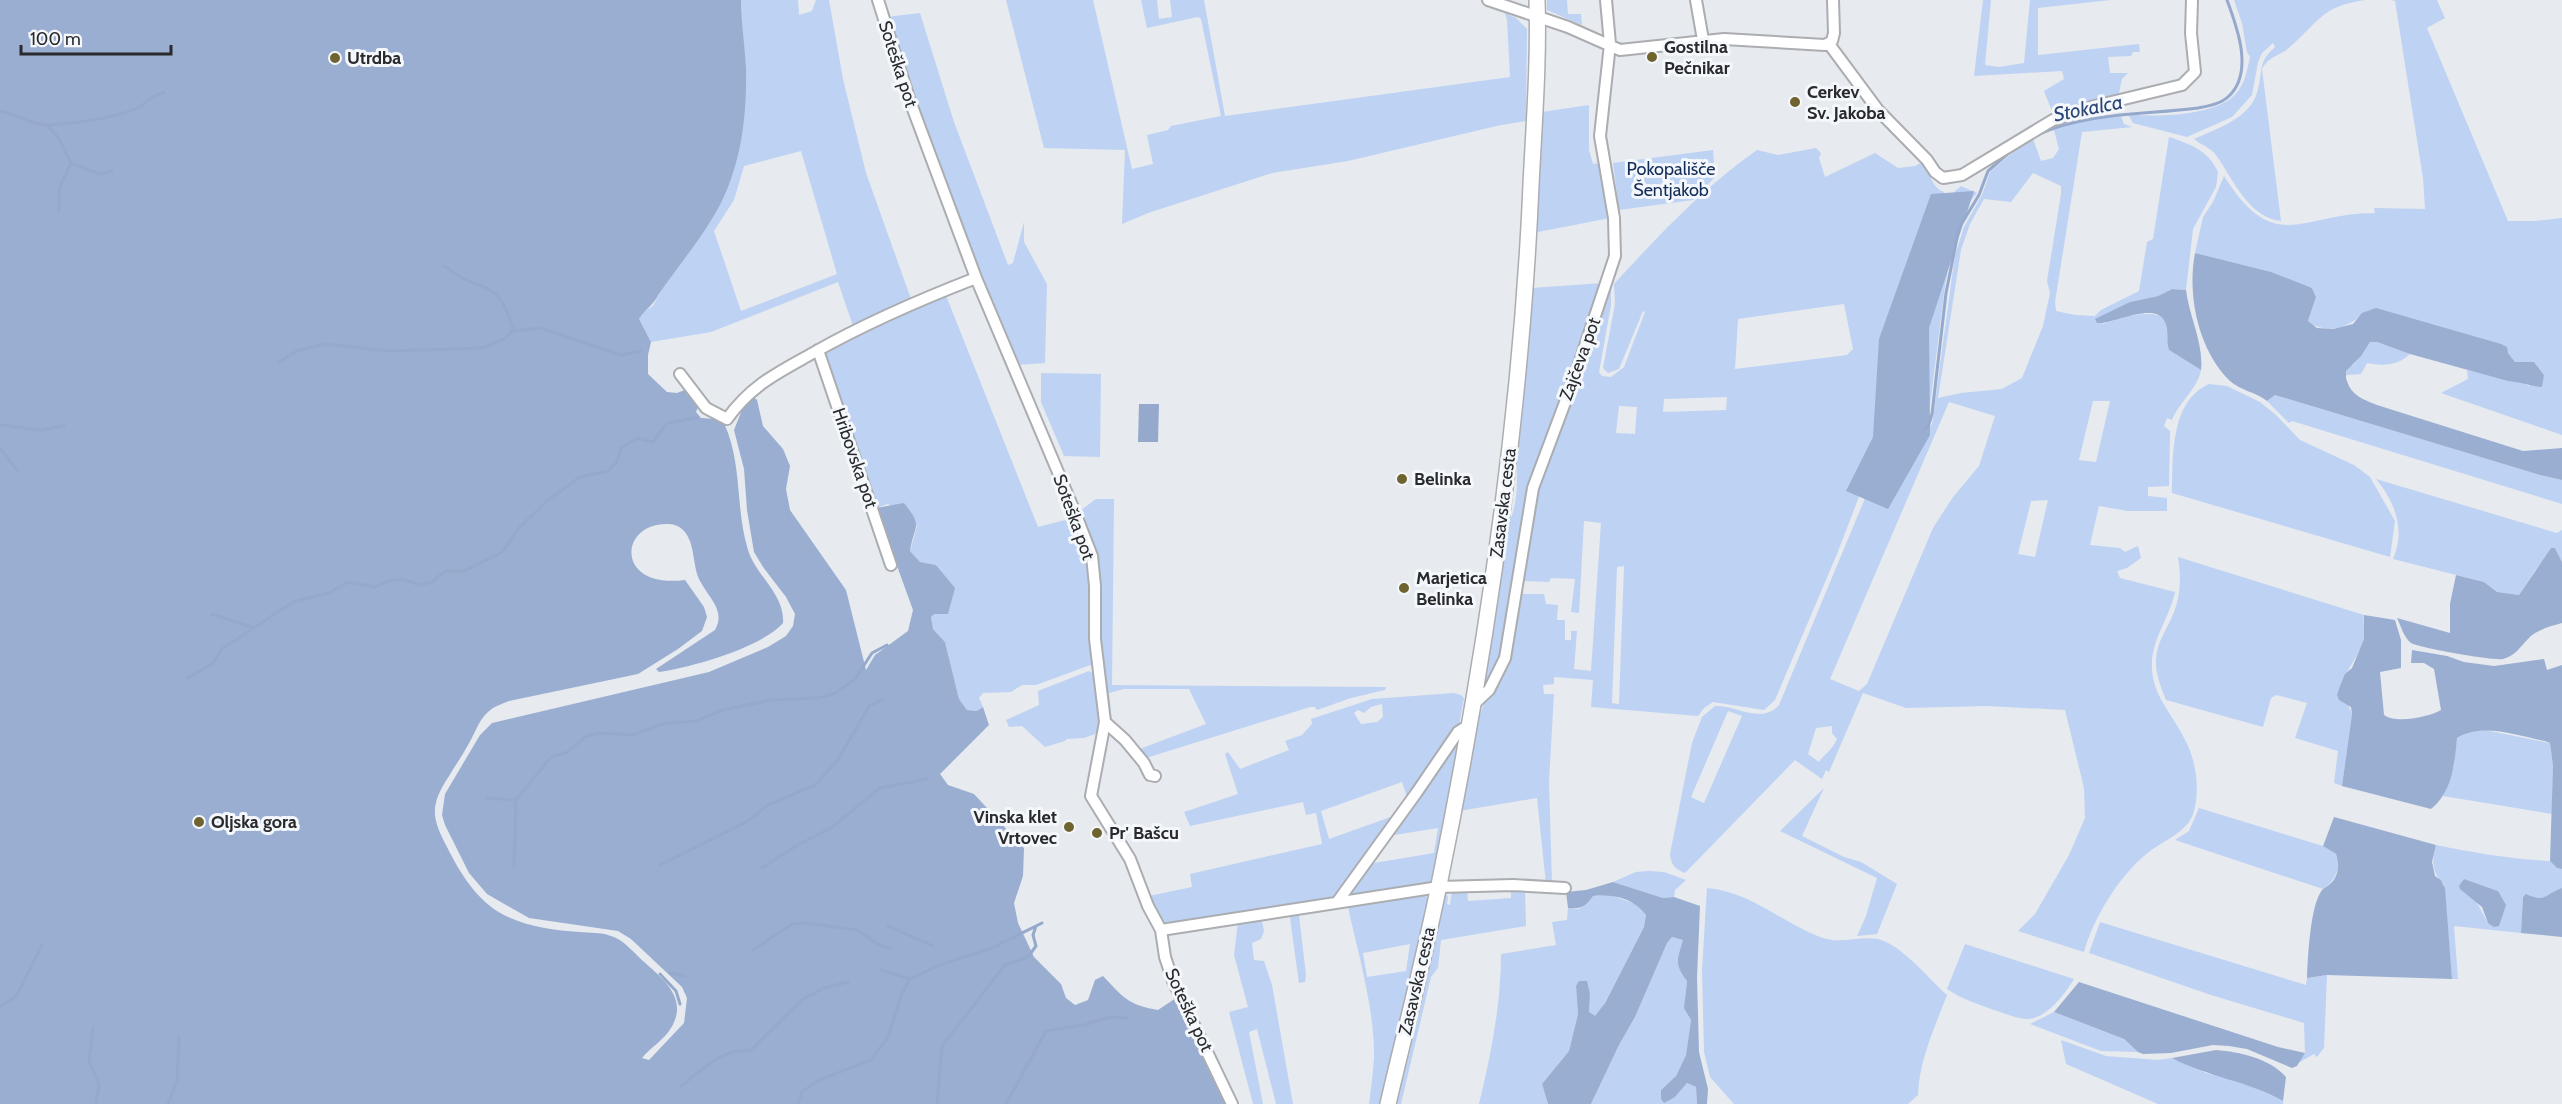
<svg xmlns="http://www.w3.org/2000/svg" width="2562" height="1104" font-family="Cabin,sans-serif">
<rect width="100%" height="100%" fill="#e7eaee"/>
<path fill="#bed2f4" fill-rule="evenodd" d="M741,0H798L799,15L812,11L816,0H829L843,79L866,173L911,299L853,326L838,282L711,332L651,342L639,319L643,312L653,306C669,274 694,248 712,219C757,147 740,78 741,0ZM801,151L837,274L741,311L714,231L734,200L744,166Z
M1006,0H1093L1132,169L1153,164L1147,135L1168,130L1171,126L1221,116L1201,19L1198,17L1147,28L1141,0H1157L1159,19L1172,17L1170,0H1204L1225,116L1510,77L1507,20L1505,13L1516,18L1527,29L1526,121L1501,125L1348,161L1272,173L1148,213L1122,224L1125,150L1044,148Z
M1547,0H1567L1568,14H1581L1582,25L1547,10Z
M1983,0H1991L1985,65L1999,67L2024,63L2030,0H2111L2038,8V55L2139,44L2140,52H2133L2131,56L2108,57L2110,73H2128L2122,79L2118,97L2054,116L2044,91L2064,79L2062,71L1974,76Z
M2234,0H2365C2323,6 2320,20 2291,46C2281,56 2269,55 2262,69L2281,221C2249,218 2233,179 2216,155C2211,148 2200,144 2194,139C2218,128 2252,118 2258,89C2263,69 2258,62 2275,47L2273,43L2262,53L2258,62L2252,95L2232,117L2187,137L2133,123L2128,114C2155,118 2209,115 2230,99C2244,89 2247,72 2250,57L2247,52L2242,23Z
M2391,0H2437L2445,18L2427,28L2508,221H2535L2562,218V435L2441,393L2468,379L2467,370L2520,382L2529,386L2544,375L2534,362H2515L2508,353L2363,313C2348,329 2326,334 2308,322L2316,297L2312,288L2195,253L2203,217L2213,202L2224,176C2275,257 2301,213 2375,213L2374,208L2425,209L2423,178L2395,1Z
M920,13L954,122L1008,265L1013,263L1024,222V242L1047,284L1045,363L1016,365L935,161L887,17Z
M1589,105V150L1593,164L1600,163L1610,218L1538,232L1534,230L1542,112Z
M2106,117H2121L2124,124L2132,127L2082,132L2055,302L2056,311L2075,315L2095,316L2101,310L2139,291L2147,242L2153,239L2169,137C2190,144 2209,151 2218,172L2216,187L2193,229L2186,290L2172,289L2158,296L2130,302L2102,324C2122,318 2141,310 2162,316L2166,323L2169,350L2201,370C2197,390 2179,402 2172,420L2167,418L2164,426L2170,431L2169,486L2148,487V496L2167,498V511H2128L2099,506L2090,545L2120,548L2125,552L2138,546L2141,558L2127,568L2117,571L2120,578L2175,592C2169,620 2150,640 2152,670C2154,698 2174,716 2185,740C2196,760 2200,788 2194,811C2188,834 2160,841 2144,856C2118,878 2093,919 2084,952L2018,931L2035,914L2069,855L2085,818L2084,788L2065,710L1986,706L1906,708L1863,693L1829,772L1826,770L1822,779L1795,760L1685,873C1675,869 1671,865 1670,854L1692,743L1702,717L1715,706C1737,705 1761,725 1779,705L1868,491L1953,193L1961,186L1977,193L1964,209L1954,239L1945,286L1930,405L1929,428L1932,424L1955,255L1964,227L1982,195L1990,172L2025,142L2033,139L2041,161L2053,158L2059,149L2054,130L2079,122ZM2033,173L2061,186V194L2047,281L2050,293L2043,326L2022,378L2002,389L1961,393L1938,398L1961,250L1970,224L1984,199L2011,202ZM2093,401H2110L2096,462L2079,460ZM1949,402L1995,416L1979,466L1953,497L1933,528L1867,684L1859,691L1830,679ZM2048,500L2035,557L2018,554L2031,501ZM1728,711L1742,716L1704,803L1691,797ZM1832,726V733L1837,739C1831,752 1826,752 1819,762L1808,754L1816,728Z
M1816,148L1821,153L1819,158L1825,177L1875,153L1898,168L1915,166L1925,161C1930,173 1931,187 1944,192V204L1877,450L1837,554L1783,681L1775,700L1764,710L1713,702L1704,708L1698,716L1591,707L1593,680L1554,677V684L1543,685L1544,694H1554L1549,781L1552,884H1546L1537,798L1459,811L1475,729L1522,594H1544L1546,604L1558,605L1557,620H1565V640H1571V631H1577L1574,669L1591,671L1601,523L1584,521L1579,613L1571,612L1575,579L1551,578L1549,582L1522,581L1535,493L1608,288L1611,289V305L1599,372L1602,376L1611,377L1624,367L1645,312L1643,311L1619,369L1608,373L1603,368L1615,304L1614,284C1658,236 1703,188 1757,150L1778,155ZM1844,304L1853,349L1847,355L1735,369L1738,319ZM1727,397L1726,410L1663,412L1664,399ZM1619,406L1637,407L1635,434L1616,433ZM1624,566L1619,704H1618L1612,703L1617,567Z
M1713,150L1715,177L1693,200L1619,210L1613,163Z
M1603,283L1600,297L1538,461L1503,654L1484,687L1482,685L1509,518H1511C1519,496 1517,475 1516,453L1531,288Z
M945,293L1038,527L1073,518L1087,559L1093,664L1036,685H1022L1011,692L983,693L979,698L983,707L977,711L967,710L959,699L945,642L933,629L931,617L954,588L936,565L920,562L910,551L917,526L888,504L876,508L822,354L826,349Z
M2370,342H2377L2410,354C2397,366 2384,366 2367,363L2361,374L2347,375L2346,368L2354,364Z
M1041,373L1101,374L1100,457L1064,456L1041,402Z
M2209,384L2227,386L2260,402L2276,415L2300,440L2354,465L2370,477L2395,521L2390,557L2172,493C2173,458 2170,401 2209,384Z
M2275,395L2540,475L2562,480V504L2292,421L2289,423L2267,401Z
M2376,479L2557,533L2562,530V562L2555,548L2536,569L2519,595L2497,592L2484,582L2393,559C2406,530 2395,502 2376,479Z
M1096,499H1114L1112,685L1386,687L1385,690L1351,698L1317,710L1315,707H1310L1146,758L1137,750L1206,724L1189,689H1124L1109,693L1112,722L1118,726L1120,731L1108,718L1101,673L1096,569L1079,519L1081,510Z
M2178,557L2364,615C2362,623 2367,630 2364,638C2357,663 2340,673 2339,700L2348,704L2352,714L2342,786L2334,783L2338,751L2295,738L2307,703L2276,695L2271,698L2263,727L2166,700C2161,687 2155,673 2156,659C2157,641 2168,628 2174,612C2181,595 2181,574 2178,557Z
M1089,671L1094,674L1101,724L1095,734L1084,738L1067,739L1065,741L1045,747L1022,726L1009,727L1006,720L1039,705L1038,691Z
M1454,693L1461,695L1464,698L1459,725L1408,800L1402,782L1321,811L1329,839L1399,814L1341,893L1330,899L1180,925L1162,921L1149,896L1192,887L1190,874L1322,844L1316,813L1306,815L1303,802L1190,826L1184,812L1238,794L1225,754L1228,752L1240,769L1289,750L1285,741L1302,735L1312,724L1311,719L1372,699ZM1382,704L1383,717L1377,722L1361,724L1354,713L1358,710L1364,713L1371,707Z
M2485,730L2550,743L2553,766L2552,814L2443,796L2454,766L2457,738L2467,732Z
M1459,739L1461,742L1435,876L1431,882L1422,886L1348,896L1368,864L1434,853L1438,828L1388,836Z
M1824,788L1802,836L1844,857L1861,862L1897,884L1877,934L1857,936L1866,916L1877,878L1780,831Z
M2199,808L2323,846L2336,854C2340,870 2336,880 2323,889L2175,840L2189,831Z
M2436,845C2475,853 2511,859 2550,861L2557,868L2562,869V888L2544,898L2536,900L2529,895L2523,897L2521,933L2454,926L2458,979H2452L2444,884C2431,871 2432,862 2436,845ZM2464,879L2498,891L2488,923Z
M1649,871L1664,872L1686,880L1675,890L1674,897L1663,898L1613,882L1636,872Z
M1707,888C1749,891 1783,923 1820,937C1842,946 1866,933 1884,941C1908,952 1928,978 1947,995C1935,1027 1919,1060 1918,1095L1908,1104H1734L1710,1077L1704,1052L1702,970Z
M1467,890L1468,901L1511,898V890L1525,892L1526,926L1441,940L1438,968L1431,977L1401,1104H1394L1445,892L1448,897L1447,904L1450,905L1452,891Z
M1423,893L1427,897L1428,903L1382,1104H1369C1371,1089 1373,1073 1374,1058C1375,1011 1358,953 1348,907L1299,915L1306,975L1305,982L1299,983L1290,918L1292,913ZM1410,944L1406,971L1367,977L1363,953Z
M1611,895L1638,905L1646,915L1644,927L1599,1014L1594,1017L1589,1012L1590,994L1576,986L1578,1014L1569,1051L1542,1084L1548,1104H1479C1491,1054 1501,1005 1501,954L1556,945L1552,922L1567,920L1568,908L1579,909L1593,896Z
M1261,917L1264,931L1261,939L1252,943L1254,960L1264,961L1272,985L1293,1104H1276L1257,1029L1249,1032L1263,1104H1253L1229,1012L1248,1007L1234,955L1238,922Z
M2100,922L2306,985L2307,978L2327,975L2324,1048L2317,1057L2314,1054L2298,1063L2305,1053L2304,1023L2211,995L2089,953Z
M1672,937L1683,940C1677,960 1674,964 1687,981L1685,998L1691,1020L1686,1055L1676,1076L1661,1090L1675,1097L1687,1083L1696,1087L1697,1104H1591L1619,1045L1635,1017L1667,943Z
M1965,944L2074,979C2065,994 2045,1021 2025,1019C2015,1018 2004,1013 1994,1010C1977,1004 1962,999 1947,989Z
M2054,1012L2124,1039L2138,1052L2101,1051L2030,1024Z
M2061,1040L2106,1056L2158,1060L2172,1058L2206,1073L2244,1082L2283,1101V1104H2158L2066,1064Z"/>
<path fill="#9aaed1" d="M0,0H741C741,23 745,46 746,69C747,120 740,175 712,219C696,245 676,269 659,294C653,306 645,309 639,319L651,342L648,355V374L667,392L677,393L687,389L699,405L696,412L701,418L717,419L724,423C743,465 735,508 748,550C756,576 785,594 783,623C761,648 692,667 659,672L656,669L715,630C726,611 709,598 700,581C692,566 696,543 683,530C678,525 673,524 666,524C619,524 615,589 685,580L704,607L707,617L702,631L678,649L638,674L509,701C504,703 498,705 493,708C479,717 476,732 468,745C462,756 455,766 449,776C430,805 431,817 447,847C460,873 477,901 504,915C528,927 554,930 579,932C590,933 601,932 611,936C624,940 633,952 643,961C663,979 689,998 671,1028C664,1040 651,1047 642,1058L649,1060L684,1023L687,998L682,987L631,939L618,931L529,918L487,894L469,873L445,825L442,815L445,794L480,735L492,723L709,672L768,647L786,636L793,626L795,614L786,597L763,567L754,552L747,510L744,469L734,430L746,400L752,396L757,400L763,426L783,449L790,466L786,489L790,510L846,590L866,670L875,655L908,631L913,610L876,508L904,503C924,528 914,524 910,551L920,562L936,565L955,588L948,614H934L931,617L933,629L945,642L959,699L967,710L977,711L983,707L989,725L940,774L948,785L974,794L1024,848L1023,876L1014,903L1018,923L1034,957L1061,984L1066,998L1075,1005L1088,1000L1095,980L1103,976C1123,997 1128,1005 1158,1010L1176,998L1229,1104H0Z
M1974,191L1929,328L1930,435L1888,509L1846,491L1873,437L1879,339L1931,194Z
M2195,253L2271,272L2312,288L2316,297L2308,321L2317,328L2333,329L2353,324L2362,313L2376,308L2501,344L2507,347L2508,353L2515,362H2534L2544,375L2542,387C2530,386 2520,382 2508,381L2410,354L2377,342H2370L2361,356L2346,371C2347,374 2345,378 2347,381C2351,395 2364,400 2377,405L2523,451L2562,448V480L2540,475L2275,395L2267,401C2256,392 2241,391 2230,381C2198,350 2187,295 2195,253Z
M2172,289L2186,290C2189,316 2204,344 2201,370L2169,350C2166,341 2169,330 2165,322C2156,300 2112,325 2097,323L2095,319L2130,302L2158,296Z
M2551,548H2555L2562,562V623C2551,626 2536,630 2528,639C2520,647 2515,656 2503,659C2494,661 2420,648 2411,643C2404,638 2401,626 2397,618L2450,633V604L2456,575L2484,582L2497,592L2519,595Z
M2364,615L2395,620L2401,640V668L2380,672L2384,715C2396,724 2429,717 2441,710L2434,669L2424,663H2411L2412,650L2447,656L2464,662L2494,666L2544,659L2547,670L2562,665V869L2557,868L2550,861L2553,766L2550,743L2545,741C2518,736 2482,722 2457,738C2455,762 2452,793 2431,809L2342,786L2352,714L2351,707L2339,700L2337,695L2340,686L2345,674L2352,668L2364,639Z
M2334,817L2436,845L2432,862L2435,876L2441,880L2445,888L2452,979L2327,975L2307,978C2308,957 2310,906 2322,890C2324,888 2328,886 2330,884C2339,877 2339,864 2336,854L2323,846Z
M2464,879L2498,891L2506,905L2499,926L2494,927L2488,923L2482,907L2460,889L2459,886Z
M1613,882L1663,898L1674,897L1700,906L1697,977L1699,1052L1708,1089L1707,1104H1697L1696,1087L1687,1083L1675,1097L1664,1103L1661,1099V1090L1676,1076L1686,1055L1691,1020L1684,1008L1687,981C1674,964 1677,960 1683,940L1672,937L1667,943L1635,1017L1619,1045L1591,1104H1548L1542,1084L1569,1051L1578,1014L1576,986L1579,981H1587L1590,994L1589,1012L1595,1016L1605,1003L1644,927L1646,915C1633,898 1614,894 1593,896C1585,907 1581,909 1568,908L1566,892L1586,890Z
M2562,888V937L2521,933L2523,897L2526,894C2545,903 2544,895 2562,888Z
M2079,982L2278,1047L2305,1053L2297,1066L2292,1068L2247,1049L2229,1046L2213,1045L2171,1053L2143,1054L2138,1052L2124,1039L2054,1012Z
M2216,1050C2240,1052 2269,1058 2286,1077L2283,1101C2248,1081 2208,1077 2172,1058Z"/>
<path fill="#95a9cc" d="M1139,404H1159L1158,442H1138Z"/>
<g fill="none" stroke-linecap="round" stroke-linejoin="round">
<path stroke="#95a9cc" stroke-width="3" d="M0,111C14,113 26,122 40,124C61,127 123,117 141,106C151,99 151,96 164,92
M46,124L58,137L71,163L59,189V211
M2037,135C2088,112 2143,115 2198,108C2208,106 2221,104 2229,96C2254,72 2237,27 2227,0
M71,163L99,174L112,171
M445,266C479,296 498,273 513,330
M279,362L297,351L325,344L389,351L483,348L504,339L513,331L541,328L621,355L641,351
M0,425L40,430L64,426
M1924,429L1928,427L1932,414L1946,293L1959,228L1979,195L1988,171L2011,151
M0,448L17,470
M211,614L255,628
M187,678L212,664L222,649L293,602L329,593L348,582L375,587L391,580H404L420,585L432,582L445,571H464L502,552L519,528L548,500L580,477L608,471L617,462L621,448L637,438L653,442L667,423L697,418
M487,798L516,800
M660,865L748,821L768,805L815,785L838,760L869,706L882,700
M514,866L516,800L551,757L568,752L586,736L601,733L633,735L662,724L696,721L723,710L772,700L818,698L836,693L855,679L872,653L887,645
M762,868L796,846L831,828L880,788L927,779
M888,926L933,946
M753,950L792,924L805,923L857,930L876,943L890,949
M881,970L910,979
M670,973L684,976
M660,974L676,991L680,1004
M0,1006L16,997L42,945
M93,1028L89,1061L99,1084L96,1104
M681,1086C701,1071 723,1047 750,1051L803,999L824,988L848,982
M168,1104L177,1080L179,1037
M798,1104L802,1092L819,1080L871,1060L888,1037L902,993L910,979L942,964L992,948L1042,923
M937,1104L942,1046L1005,965L1028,957L1036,946L1033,935L1036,926
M1006,1104L1046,1031L1084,1025L1110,1017L1127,1018"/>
<g stroke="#abadb1" stroke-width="14">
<path id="street" d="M878,0L910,101L976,278L1074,510L1092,556L1095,586V639L1105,722L1091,796L1130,859L1148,906L1161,930L1165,957L1173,981L1232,1104
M1488,0L1568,27L1620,50L1724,39L1825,45L1832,41L1834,33L1833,0
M1696,0L1703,40
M1829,44L1878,110L1927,160L1935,172L1943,178L1962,175L2053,120L2095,106L2182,85L2195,72L2191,33L2192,0
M818,350L891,565
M680,374L706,408L727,419C751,385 779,372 813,353C866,323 919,300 976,278
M1473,705L1489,690L1505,658L1533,488L1576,373L1615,256L1614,218L1600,136L1610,44L1606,0
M1105,722L1125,740L1144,763L1150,775L1155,776
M1338,901L1417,792L1458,732L1469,725
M1161,930L1439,887L1513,885L1565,888"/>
</g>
<g stroke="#abadb1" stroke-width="18">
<path id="primary" d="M1388,1104C1405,1031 1424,959 1439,885C1486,655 1521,421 1531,185C1534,124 1539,61 1537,0"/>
</g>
<use href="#street" stroke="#fff" stroke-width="10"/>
<use href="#primary" stroke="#fff" stroke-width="15"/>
</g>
<g fill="#6f6330" stroke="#f4f7fb" stroke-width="2">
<circle cx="1652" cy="57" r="6"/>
<circle cx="335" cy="58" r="6"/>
<circle cx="1795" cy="102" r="6"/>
<circle cx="1402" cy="479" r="6"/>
<circle cx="1404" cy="588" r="6"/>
<circle cx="199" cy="822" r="6"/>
<circle cx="1069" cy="827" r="6"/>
<circle cx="1097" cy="833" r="6"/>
</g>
<g text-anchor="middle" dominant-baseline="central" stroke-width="6" stroke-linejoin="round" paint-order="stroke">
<g font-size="18" font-weight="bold" fill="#292a2c" stroke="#f4f7fb" text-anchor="start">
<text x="1664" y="47">Gostilna<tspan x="1664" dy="21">Pečnikar</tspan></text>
<text x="347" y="58">Utrdba</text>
<text x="1807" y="92">Cerkev<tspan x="1807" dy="21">Sv. Jakoba</tspan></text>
<text x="1414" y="479">Belinka</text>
<text x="1416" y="578">Marjetica<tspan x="1416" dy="21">Belinka</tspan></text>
<text x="1057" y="817" text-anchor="end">Vinska klet<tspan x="1057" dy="21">Vrtovec</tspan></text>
<text x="211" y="822">Oljska gora</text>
<text x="1109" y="833">Pr' Bašcu</text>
</g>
<g font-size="18" fill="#292a2c" stroke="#f4f7fb">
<text transform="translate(898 64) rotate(72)">Soteška pot</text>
<text transform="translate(1580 359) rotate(-70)">Zajčeva pot</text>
<text transform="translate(855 458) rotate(71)">Hribovska pot</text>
<text transform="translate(1503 503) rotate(-83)">Zasavska cesta</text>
<text transform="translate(1074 517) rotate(70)">Soteška pot</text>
<text transform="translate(1417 981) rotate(-77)">Zasavska cesta</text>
<text transform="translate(1189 1010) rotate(65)">Soteška pot</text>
</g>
<g font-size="18" fill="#142c58" stroke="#f4f7fb">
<text x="1671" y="169">Pokopališče<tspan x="1671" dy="21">Šentjakob</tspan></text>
</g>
<g font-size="20" font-style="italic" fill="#2b4574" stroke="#f4f7fb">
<text transform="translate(2088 108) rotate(-11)">Stokalca</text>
</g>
</g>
<path d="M21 45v9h150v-9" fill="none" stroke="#292a2c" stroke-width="3"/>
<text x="30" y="45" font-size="18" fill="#292a2c" stroke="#f4f7fb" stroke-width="4.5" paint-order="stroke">100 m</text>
</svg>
